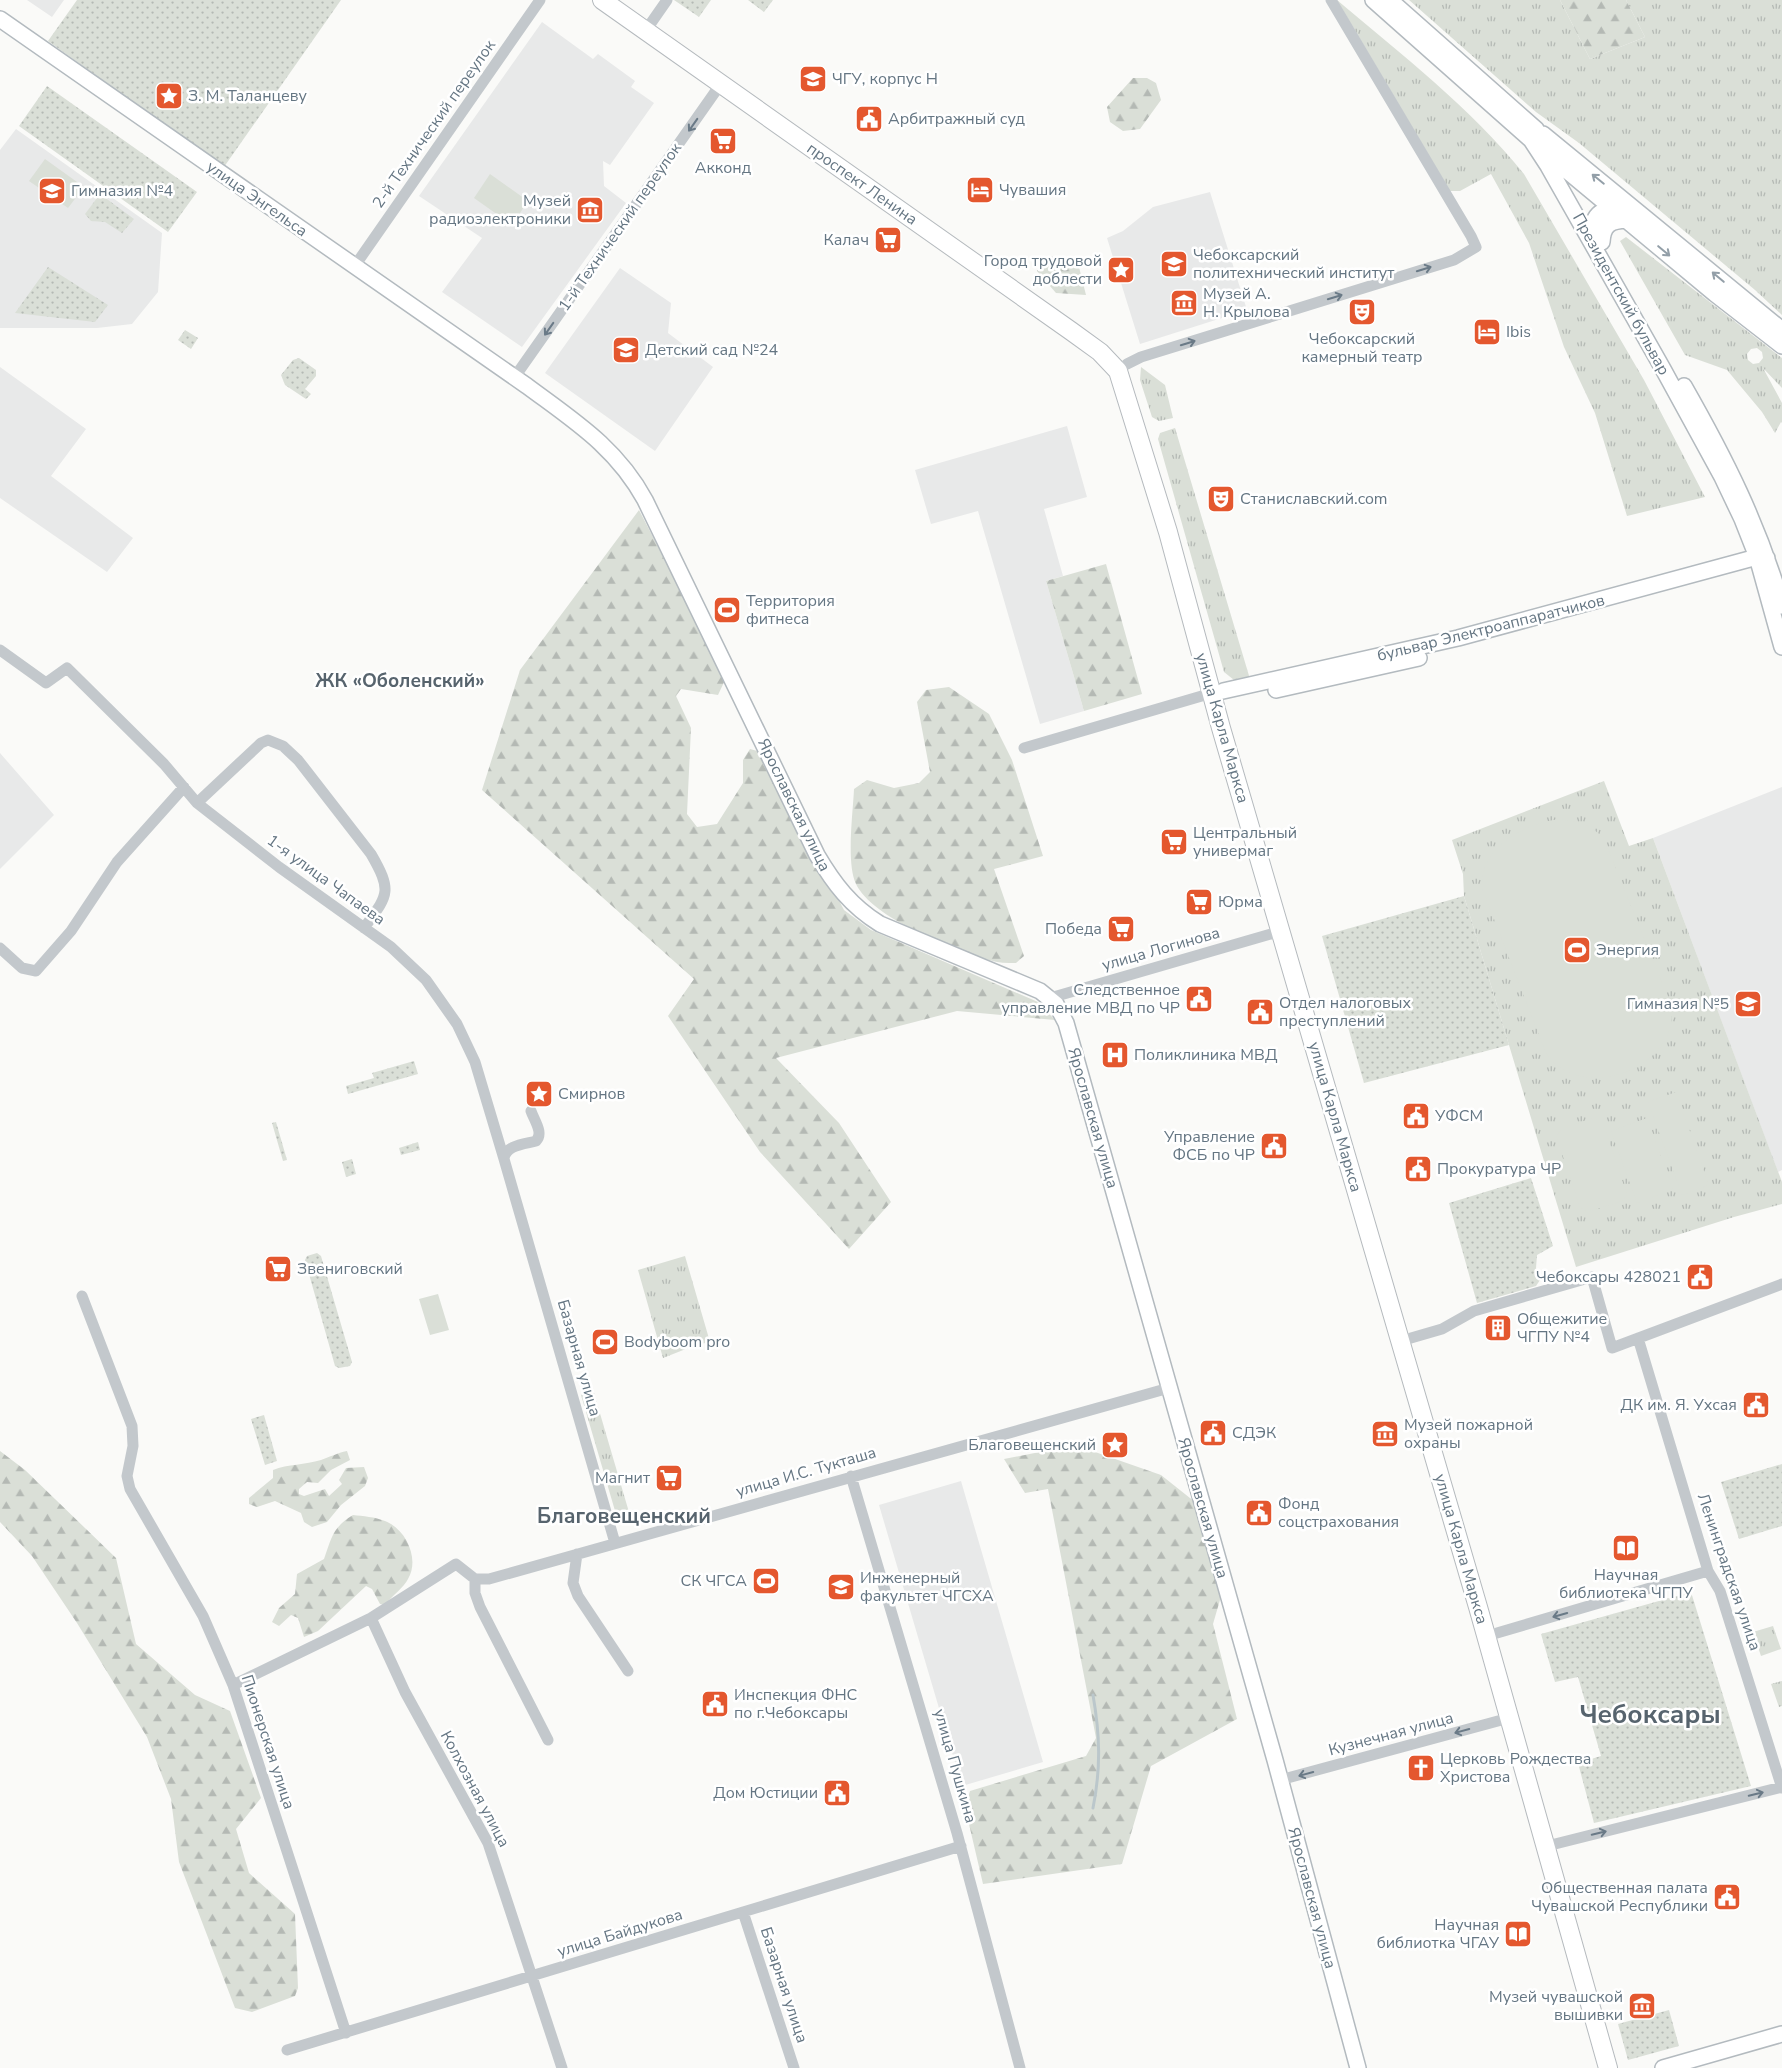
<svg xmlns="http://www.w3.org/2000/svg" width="1782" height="2068" font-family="'Nunito Sans',sans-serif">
<defs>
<pattern id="grass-tufts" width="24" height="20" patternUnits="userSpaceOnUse" patternTransform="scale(1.25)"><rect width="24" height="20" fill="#dadfd7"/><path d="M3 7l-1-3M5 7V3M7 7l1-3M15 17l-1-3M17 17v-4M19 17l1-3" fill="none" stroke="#b4b9b4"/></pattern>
<pattern id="forest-firs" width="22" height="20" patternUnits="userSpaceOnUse" patternTransform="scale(1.25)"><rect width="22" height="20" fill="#dadfd7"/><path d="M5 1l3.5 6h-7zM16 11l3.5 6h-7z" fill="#b4b9b4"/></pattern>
<pattern id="park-dots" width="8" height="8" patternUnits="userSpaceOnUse" patternTransform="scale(1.25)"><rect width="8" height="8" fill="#dadfd7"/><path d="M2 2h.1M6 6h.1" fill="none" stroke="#b4b9b4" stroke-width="1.8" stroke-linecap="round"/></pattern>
</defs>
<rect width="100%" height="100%" fill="#fafaf8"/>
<path fill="#e8e9e9" d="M27,0H64L52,17Z
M542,22L593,59L598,54L635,81L631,87L654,103L610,165L603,161L604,186L626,203L522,347L442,292L482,238L419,196Z
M16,129L162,233L158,292L132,324L97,328H0V150Z
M1210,192L1247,310L1140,344L1107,238L1123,231L1153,207Z
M620,268L671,303L668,333L713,367L655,451L545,373Z
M0,367L86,429L51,476L133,538L107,572L0,498Z
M1067,426L1087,497L1044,509L1063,576L1046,581L1084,711L1040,724L978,511L931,524L915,470Z
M0,753L54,815L0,869Z
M1782,787V1170L1778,1172L1653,838Z
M961,1481L1043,1762L962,1786L879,1505Z"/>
<path fill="url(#grass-tufts)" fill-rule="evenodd" d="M1337,0C1402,55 1470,107 1524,174L1644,380L1705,497L1627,516L1595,413L1564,347L1529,243L1491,174L1460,191H1450Z
M1409,0H1560L1590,59L1645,37L1626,0H1782V315L1755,290L1579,143L1536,112Z
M1626,237L1782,358V388L1763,368L1782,403V423L1781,422L1775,433L1762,412L1727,370L1685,355L1620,241ZM1757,348L1762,352L1763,358L1759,363L1753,364L1748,360L1747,354L1751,349Z
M1141,367L1165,385L1173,418L1159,421L1152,417L1140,380Z
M1175,428L1250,679L1234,680L1224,672L1158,439L1160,433Z
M1604,781L1629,846L1653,838L1782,1182V1204L1734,1217L1576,1267L1464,896L1463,874L1452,840Z
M685,1256L710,1342L696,1345L663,1358L638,1270Z
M587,1391L594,1393L631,1519L630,1522L625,1524L618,1521L581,1395Z
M1773,1626L1781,1649L1761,1656L1753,1632Z
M1782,1681V1706L1779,1707L1771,1684Z"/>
<path fill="url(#forest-firs)" d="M1560,0H1626L1645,37L1590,59Z
M1133,78H1147L1156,83L1161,100L1140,129L1123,131L1110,122L1107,107Z
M1049,256L1078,263L1086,295L1056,293L1037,271Z
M639,510L726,678L718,695L681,689L676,696L691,728L687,814L697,827L717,824L743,783V760L750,749L761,752L844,910L871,930L1038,1002L1055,1020L957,1011L776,1058L839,1123L891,1202L849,1249L760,1152L668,1016L694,979L482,790L520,670Z
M1106,564L1142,694L1084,711L1046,581Z
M949,687L989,714L1012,760L1043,856L994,869L1024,956L1016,963C1007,963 998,963 989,960C954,950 872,918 856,884C846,863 853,813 854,789L867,780L894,788L919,783L930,772L917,702L926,690Z
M1075,1445L1161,1475L1195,1502L1222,1593L1213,1624L1237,1719L1151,1766L1122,1864L983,1884L965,1807L970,1791L1086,1756L1096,1738L1048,1489L1025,1493L1004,1459Z
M0,1451L25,1470L116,1558L136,1644L195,1695L230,1711L261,1798L236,1829L249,1873L295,1914L298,1988L295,1996L252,2012L235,2008L179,1862L171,1799L147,1737L77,1623L32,1556L0,1522Z
M347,1451L350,1460L331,1470L318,1483L307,1482L299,1489V1494L304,1496L325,1489L329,1496L342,1484L339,1480L346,1468L364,1467L368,1478L365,1486L341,1505L327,1522L312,1527L304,1522L301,1513L275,1501L257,1507L249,1504V1498L273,1478V1470C288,1464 305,1465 321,1460C330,1457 337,1453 347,1451Z
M353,1515C363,1516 375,1517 385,1521C406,1529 420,1559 408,1579C405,1586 391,1597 385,1605L380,1604L372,1589L366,1586L318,1631L304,1637L298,1618L291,1615L279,1626L272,1622L279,1608L295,1594L297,1574L324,1559C332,1537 332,1528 353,1515Z"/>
<path fill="url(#park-dots)" d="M77,0H341L224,167L48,41Z
M674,0H711L699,17Z
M748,0H773L764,12Z
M47,86L197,192L168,232L19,126Z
M100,194L134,219L122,233L105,222L91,221L85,214Z
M48,267L108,305L95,322L15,313Z
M185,330L198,338L191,349L178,340Z
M299,358L316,370V376L305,389L311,394L306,399L285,385L281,375L293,360Z
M1464,896L1509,1045L1364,1083L1322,936Z
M414,1061L418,1074L348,1094L346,1086L374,1078L372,1073Z
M276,1122L287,1160L283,1161L272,1123Z
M418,1142L420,1150L401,1155L399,1148Z
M352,1159L356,1174L346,1177L342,1162Z
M1531,1178L1553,1246L1537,1255L1536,1268L1540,1280L1536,1286L1477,1303L1449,1203Z
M317,1253L321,1256L352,1362L350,1366L339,1368L335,1366L305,1260L307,1256Z
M264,1415L277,1461L265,1465L251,1419Z
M1782,1464V1526L1739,1539L1721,1482Z
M1691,1592L1751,1786L1594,1823L1578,1763L1601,1756L1578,1677L1555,1682L1541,1634Z
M1669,2010L1679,2046L1628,2060L1618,2024Z"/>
<path fill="#dadfd7" d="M45,159L84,187L68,208L29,181Z
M490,174L528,201L512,225L474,198Z
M1553,820C1573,819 1590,823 1604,839L1671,1005C1671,1011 1673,1018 1671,1024C1660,1076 1576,1099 1546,1053L1482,888C1481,847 1518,828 1553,820Z
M1676,1092L1709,1185L1682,1195L1648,1102Z
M1592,1118H1597L1603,1123L1627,1195L1622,1201L1587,1212L1580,1207L1556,1136L1562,1129Z
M1647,1118L1673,1189L1637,1203L1611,1131Z
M438,1294L449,1330L430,1335L419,1299Z"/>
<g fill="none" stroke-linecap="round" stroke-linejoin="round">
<path stroke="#bbc7cb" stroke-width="3" d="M1093,1695C1100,1735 1101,1768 1093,1808"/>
<g stroke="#b3babf" stroke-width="18">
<path id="secondary" d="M1373,0L1531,140L1548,166L1663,369L1722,477L1742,519L1757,557L1782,647
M1390,0L1536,129L1548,149
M0,19L527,386C574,421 616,447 645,500L817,855C834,884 851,906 880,924L1040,991L1056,1004L1066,1023L1275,1760L1358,2068
M1543,134L1782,330
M1543,151L1715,294L1782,346
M1592,242C1590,220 1596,207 1621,208
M1602,242C1603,225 1610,221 1626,220
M1684,386C1725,458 1759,525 1782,606
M1276,690L1419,658
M1223,691L1458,638L1757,557L1767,558
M1663,2068L1782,2034"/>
</g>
<g stroke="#b5babe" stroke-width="20">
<path id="primary" d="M602,0L1071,331L1100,352L1118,371L1168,532L1221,728L1478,1607L1608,2068"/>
</g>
<path stroke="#c3c8cc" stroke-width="11" d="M651,23L667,0
M354,267L540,0
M1127,364L1141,357L1454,260L1476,247L1471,236L1331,0
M514,378L720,85
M0,650L46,683L67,668L164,764L197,803L279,867L391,947L426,980L457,1024L475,1062L504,1159
M1024,748L1212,693
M197,803L261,743L268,740L283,746L298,760L371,854C393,892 388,895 364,928
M0,948L22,968L36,971L71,931L117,862L184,787
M1050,998L1281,931
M531,1111C534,1120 544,1133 536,1141C525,1144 505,1145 504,1159L615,1543
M82,1296L132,1426L133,1446L127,1476L130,1489L203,1616L233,1685L346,2033
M1411,1338L1442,1329L1474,1311L1592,1277L1612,1348L1782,1284
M1638,1338L1708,1571L1720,1591L1782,1788
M851,1476L957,1833L1020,2068
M577,1554L573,1583L578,1596L628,1671
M475,1579V1593L480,1607L548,1740
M371,1618L405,1692L488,1843L562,2068
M1497,1633L1708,1571
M233,1685L371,1618L456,1564L475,1579H489L1169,1388
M1280,1780L1509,1718
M1551,1845L1782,1787
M743,1912L794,2068
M287,2050L961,1846"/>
<use href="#secondary" stroke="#fff" stroke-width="15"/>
<use href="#primary" stroke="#fff" stroke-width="18"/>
</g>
<defs><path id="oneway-shaft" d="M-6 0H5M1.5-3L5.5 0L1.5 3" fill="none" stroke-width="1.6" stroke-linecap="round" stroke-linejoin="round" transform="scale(1.25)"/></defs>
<g stroke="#6a7a87">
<use href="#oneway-shaft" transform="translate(693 125) rotate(125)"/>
<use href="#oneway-shaft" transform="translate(1424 269) rotate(-17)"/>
<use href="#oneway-shaft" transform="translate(1335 297) rotate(-17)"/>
<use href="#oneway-shaft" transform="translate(549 329) rotate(125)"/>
<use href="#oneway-shaft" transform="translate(1188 343) rotate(-17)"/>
<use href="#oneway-shaft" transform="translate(1560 1615) rotate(164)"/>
<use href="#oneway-shaft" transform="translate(1462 1731) rotate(165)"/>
<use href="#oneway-shaft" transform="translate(1306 1774) rotate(165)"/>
<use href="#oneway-shaft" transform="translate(1756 1794) rotate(-14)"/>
<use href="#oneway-shaft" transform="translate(1599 1833) rotate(-14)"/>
</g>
<g stroke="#939fa8">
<use href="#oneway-shaft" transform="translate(1598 179) rotate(-141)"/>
<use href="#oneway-shaft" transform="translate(1664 251) rotate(40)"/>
<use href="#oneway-shaft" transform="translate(1718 277) rotate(-140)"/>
</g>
<defs>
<g id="university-square" transform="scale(1.4375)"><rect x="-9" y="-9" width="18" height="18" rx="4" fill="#e4572e" stroke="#fff"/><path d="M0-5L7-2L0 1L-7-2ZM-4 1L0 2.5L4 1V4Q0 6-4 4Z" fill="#fff"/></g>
<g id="sight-square" transform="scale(1.4375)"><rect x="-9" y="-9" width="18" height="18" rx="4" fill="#e4572e" stroke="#fff"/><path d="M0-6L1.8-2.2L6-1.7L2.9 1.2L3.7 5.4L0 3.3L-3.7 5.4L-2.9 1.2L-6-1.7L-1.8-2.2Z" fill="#fff"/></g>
<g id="civic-square" transform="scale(1.4375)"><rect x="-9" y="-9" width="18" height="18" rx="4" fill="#e4572e" stroke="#fff"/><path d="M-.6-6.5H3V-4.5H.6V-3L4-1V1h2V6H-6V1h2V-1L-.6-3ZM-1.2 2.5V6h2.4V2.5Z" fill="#fff"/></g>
<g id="supermarket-square" transform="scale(1.4375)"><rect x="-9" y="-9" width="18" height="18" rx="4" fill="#e4572e" stroke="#fff"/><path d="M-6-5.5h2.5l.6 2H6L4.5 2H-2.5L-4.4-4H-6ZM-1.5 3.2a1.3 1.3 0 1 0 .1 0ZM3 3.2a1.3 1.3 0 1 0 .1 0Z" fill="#fff"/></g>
<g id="hotel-square" transform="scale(1.4375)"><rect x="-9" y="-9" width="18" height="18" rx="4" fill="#e4572e" stroke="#fff"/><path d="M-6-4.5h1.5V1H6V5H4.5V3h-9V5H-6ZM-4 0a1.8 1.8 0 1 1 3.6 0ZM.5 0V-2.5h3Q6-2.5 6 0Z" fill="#fff"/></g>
<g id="school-square" transform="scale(1.4375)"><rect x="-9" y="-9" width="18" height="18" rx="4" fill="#e4572e" stroke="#fff"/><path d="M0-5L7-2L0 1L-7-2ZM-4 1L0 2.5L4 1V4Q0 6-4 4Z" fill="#fff"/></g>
<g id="museum-square" transform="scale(1.4375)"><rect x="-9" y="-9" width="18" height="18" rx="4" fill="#e4572e" stroke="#fff"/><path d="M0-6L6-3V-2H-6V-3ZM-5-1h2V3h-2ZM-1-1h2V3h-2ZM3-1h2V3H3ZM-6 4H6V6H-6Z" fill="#fff"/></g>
<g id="theatre-square" transform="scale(1.4375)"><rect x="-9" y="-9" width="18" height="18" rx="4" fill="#e4572e" stroke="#fff"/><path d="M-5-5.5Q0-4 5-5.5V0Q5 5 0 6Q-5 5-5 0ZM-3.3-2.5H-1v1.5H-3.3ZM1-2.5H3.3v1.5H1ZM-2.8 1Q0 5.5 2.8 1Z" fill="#fff"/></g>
<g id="stadium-square" transform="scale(1.4375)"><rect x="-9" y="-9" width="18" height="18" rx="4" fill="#e4572e" stroke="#fff"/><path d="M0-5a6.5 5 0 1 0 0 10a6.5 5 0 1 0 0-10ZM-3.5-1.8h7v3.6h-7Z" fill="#fff"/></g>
<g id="hospital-square" transform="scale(1.4375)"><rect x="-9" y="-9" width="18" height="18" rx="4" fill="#e4572e" stroke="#fff"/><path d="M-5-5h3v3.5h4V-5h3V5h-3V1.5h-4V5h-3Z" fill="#fff"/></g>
<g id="building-square" transform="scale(1.4375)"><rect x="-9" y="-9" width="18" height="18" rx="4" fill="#e4572e" stroke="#fff"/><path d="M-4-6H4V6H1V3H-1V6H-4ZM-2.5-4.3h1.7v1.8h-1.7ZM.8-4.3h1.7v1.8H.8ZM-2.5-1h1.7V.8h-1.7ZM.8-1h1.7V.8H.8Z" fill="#fff"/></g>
<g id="library-square" transform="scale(1.4375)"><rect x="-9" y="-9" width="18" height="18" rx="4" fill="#e4572e" stroke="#fff"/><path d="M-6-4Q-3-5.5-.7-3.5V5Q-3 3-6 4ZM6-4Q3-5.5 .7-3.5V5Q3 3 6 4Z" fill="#fff"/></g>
<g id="church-square" transform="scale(1.4375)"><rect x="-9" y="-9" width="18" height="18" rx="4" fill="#e4572e" stroke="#fff"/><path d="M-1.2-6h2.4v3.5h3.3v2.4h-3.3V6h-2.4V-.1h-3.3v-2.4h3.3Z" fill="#fff"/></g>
</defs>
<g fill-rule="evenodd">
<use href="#university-square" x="813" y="79"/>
<use href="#sight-square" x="169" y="96"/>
<use href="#civic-square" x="869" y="119"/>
<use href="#supermarket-square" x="723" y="141"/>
<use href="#hotel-square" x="980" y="190"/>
<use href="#school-square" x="52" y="191"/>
<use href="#museum-square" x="590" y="210"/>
<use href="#supermarket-square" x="888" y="240"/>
<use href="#university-square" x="1174" y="264"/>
<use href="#sight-square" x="1121" y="270"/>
<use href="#museum-square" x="1184" y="303"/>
<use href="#theatre-square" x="1362" y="312"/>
<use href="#hotel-square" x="1487" y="332"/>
<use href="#school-square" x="626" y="350"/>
<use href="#theatre-square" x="1221" y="499"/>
<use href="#stadium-square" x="727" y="610"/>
<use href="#supermarket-square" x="1174" y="842"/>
<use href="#supermarket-square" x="1199" y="902"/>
<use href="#supermarket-square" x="1121" y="929"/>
<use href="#stadium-square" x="1577" y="950"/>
<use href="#civic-square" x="1199" y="999"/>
<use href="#school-square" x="1748" y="1004"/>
<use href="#civic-square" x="1260" y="1012"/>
<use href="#hospital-square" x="1115" y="1055"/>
<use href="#sight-square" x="539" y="1094"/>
<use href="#civic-square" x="1416" y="1116"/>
<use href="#civic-square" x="1274" y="1146"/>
<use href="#civic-square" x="1418" y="1169"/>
<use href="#supermarket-square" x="278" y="1269"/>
<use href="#civic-square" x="1700" y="1277"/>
<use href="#building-square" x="1498" y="1328"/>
<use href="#stadium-square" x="605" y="1342"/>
<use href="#civic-square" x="1756" y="1405"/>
<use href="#civic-square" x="1213" y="1433"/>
<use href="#museum-square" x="1385" y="1434"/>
<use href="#sight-square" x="1115" y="1445"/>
<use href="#supermarket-square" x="669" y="1478"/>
<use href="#civic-square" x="1259" y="1513"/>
<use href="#library-square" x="1626" y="1548"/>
<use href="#stadium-square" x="766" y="1581"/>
<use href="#university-square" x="841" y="1587"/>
<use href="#civic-square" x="715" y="1704"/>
<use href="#church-square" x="1421" y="1768"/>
<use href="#civic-square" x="837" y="1793"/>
<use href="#civic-square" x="1727" y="1897"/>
<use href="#library-square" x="1518" y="1934"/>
<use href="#museum-square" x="1642" y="2006"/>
</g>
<g text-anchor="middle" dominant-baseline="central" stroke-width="5" stroke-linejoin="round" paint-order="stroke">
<g font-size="16" fill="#657683" stroke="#fff" text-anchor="start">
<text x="832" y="79">ЧГУ, корпус Н</text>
<text x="188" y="96">З. М. Таланцеву</text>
<text x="888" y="119">Арбитражный суд</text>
<text x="723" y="168" text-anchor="middle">Акконд</text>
<text x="999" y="190">Чувашия</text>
<text x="71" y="191">Гимназия №4</text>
<text x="571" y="201" text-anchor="end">Музей<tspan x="571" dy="18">радиоэлектроники</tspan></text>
<text x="869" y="240" text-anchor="end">Калач</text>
<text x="1193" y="255">Чебоксарский<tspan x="1193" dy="18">политехнический институт</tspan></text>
<text x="1102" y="261" text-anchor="end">Город трудовой<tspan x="1102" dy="18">доблести</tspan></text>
<text x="1203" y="294">Музей А.<tspan x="1203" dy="18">Н. Крылова</tspan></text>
<text x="1506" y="332">Ibis</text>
<text x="1362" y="339" text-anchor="middle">Чебоксарский<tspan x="1362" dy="18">камерный театр</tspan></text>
<text x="645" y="350">Детский сад №24</text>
<text x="1240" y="499">Станиславский.com</text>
<text x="746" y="601">Территория<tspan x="746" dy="18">фитнеса</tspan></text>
<text x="1193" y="833">Центральный<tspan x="1193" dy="18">универмаг</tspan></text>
<text x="1218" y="902">Юрма</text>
<text x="1102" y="929" text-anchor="end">Победа</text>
<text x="1596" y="950">Энергия</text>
<text x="1180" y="990" text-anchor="end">Следственное<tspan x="1180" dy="18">управление МВД по ЧР</tspan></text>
<text x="1279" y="1003">Отдел налоговых<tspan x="1279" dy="18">преступлений</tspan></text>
<text x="1729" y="1004" text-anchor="end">Гимназия №5</text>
<text x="1134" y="1055">Поликлиника МВД</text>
<text x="558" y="1094">Смирнов</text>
<text x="1435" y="1116">УФСМ</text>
<text x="1255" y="1137" text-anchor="end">Управление<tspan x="1255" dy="18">ФСБ по ЧР</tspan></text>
<text x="1437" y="1169">Прокуратура ЧР</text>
<text x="297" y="1269">Звениговский</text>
<text x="1681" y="1277" text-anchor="end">Чебоксары 428021</text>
<text x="1517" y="1319">Общежитие<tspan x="1517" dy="18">ЧГПУ №4</tspan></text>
<text x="624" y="1342">Bodyboom pro</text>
<text x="1737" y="1405" text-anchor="end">ДК им. Я. Ухсая</text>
<text x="1404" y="1425">Музей пожарной<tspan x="1404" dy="18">охраны</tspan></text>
<text x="1232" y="1433">СДЭК</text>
<text x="1096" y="1445" text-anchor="end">Благовещенский</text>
<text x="650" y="1478" text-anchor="end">Магнит</text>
<text x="1278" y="1504">Фонд<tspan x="1278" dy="18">соцстрахования</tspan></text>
<text x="1626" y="1575" text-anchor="middle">Научная<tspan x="1626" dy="18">библиотека ЧГПУ</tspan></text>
<text x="860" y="1578">Инженерный<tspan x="860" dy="18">факультет ЧГСХА</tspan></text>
<text x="747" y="1581" text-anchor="end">СК ЧГСА</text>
<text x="734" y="1695">Инспекция ФНС<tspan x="734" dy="18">по г.Чебоксары</tspan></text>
<text x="1440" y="1759">Церковь Рождества<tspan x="1440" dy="18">Христова</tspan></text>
<text x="818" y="1793" text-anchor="end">Дом Юстиции</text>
<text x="1708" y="1888" text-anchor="end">Общественная палата<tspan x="1708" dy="18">Чувашской Республики</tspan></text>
<text x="1499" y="1925" text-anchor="end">Научная<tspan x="1499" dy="18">библиотка ЧГАУ</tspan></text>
<text x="1623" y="1997" text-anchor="end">Музей чувашской<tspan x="1623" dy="18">вышивки</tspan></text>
</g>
<g font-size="16" fill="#657683" stroke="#fff">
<text transform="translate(434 124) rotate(-55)">2-й Технический переулок</text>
<text transform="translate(862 184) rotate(35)">проспект Ленина</text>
<text transform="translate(257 199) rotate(35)">улица Энгельса</text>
<text transform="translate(620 227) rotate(-55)">1-й Технический переулок</text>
<text transform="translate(1621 294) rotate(61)">Президентский бульвар</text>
<text transform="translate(1491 628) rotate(-14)">бульвар Электроаппаратчиков</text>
<text transform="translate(1222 728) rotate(74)">улица Карла Маркса</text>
<text transform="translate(794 805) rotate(64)">Ярославская улица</text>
<text transform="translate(326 880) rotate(36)">1-я улица Чапаева</text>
<text transform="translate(1161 949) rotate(-16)">улица Логинова</text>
<text transform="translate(1335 1117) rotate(74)">улица Карла Маркса</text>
<text transform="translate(1093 1118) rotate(74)">Ярославская улица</text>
<text transform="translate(579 1358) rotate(74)">Базарная улица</text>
<text transform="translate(806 1472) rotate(-16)">улица И.С. Тукташа</text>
<text transform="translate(1203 1508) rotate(74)">Ярославская улица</text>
<text transform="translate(1461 1549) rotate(74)">улица Карла Маркса</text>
<text transform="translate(1729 1572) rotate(71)">Ленинградская улица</text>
<text transform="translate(1391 1734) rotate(-15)">Кузнечная улица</text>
<text transform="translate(268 1742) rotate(72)">Пионерская улица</text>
<text transform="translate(955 1766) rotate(74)">улица Пушкина</text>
<text transform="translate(475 1789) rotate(62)">Колхозная улица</text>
<text transform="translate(1312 1898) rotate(75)">Ярославская улица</text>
<text transform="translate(620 1933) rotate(-17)">улица Байдукова</text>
<text transform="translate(784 1985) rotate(72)">Базарная улица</text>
</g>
<g font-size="19" font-weight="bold" fill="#57646e" stroke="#fff">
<text x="400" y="681">ЖК «Оболенский»</text>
</g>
<g font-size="21" font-weight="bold" fill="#57646e" stroke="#fff">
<text x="624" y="1516">Благовещенский</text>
</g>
<g font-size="26" font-weight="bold" fill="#57646e" stroke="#fff">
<text x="1650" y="1714">Чебоксары</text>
</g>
</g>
</svg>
